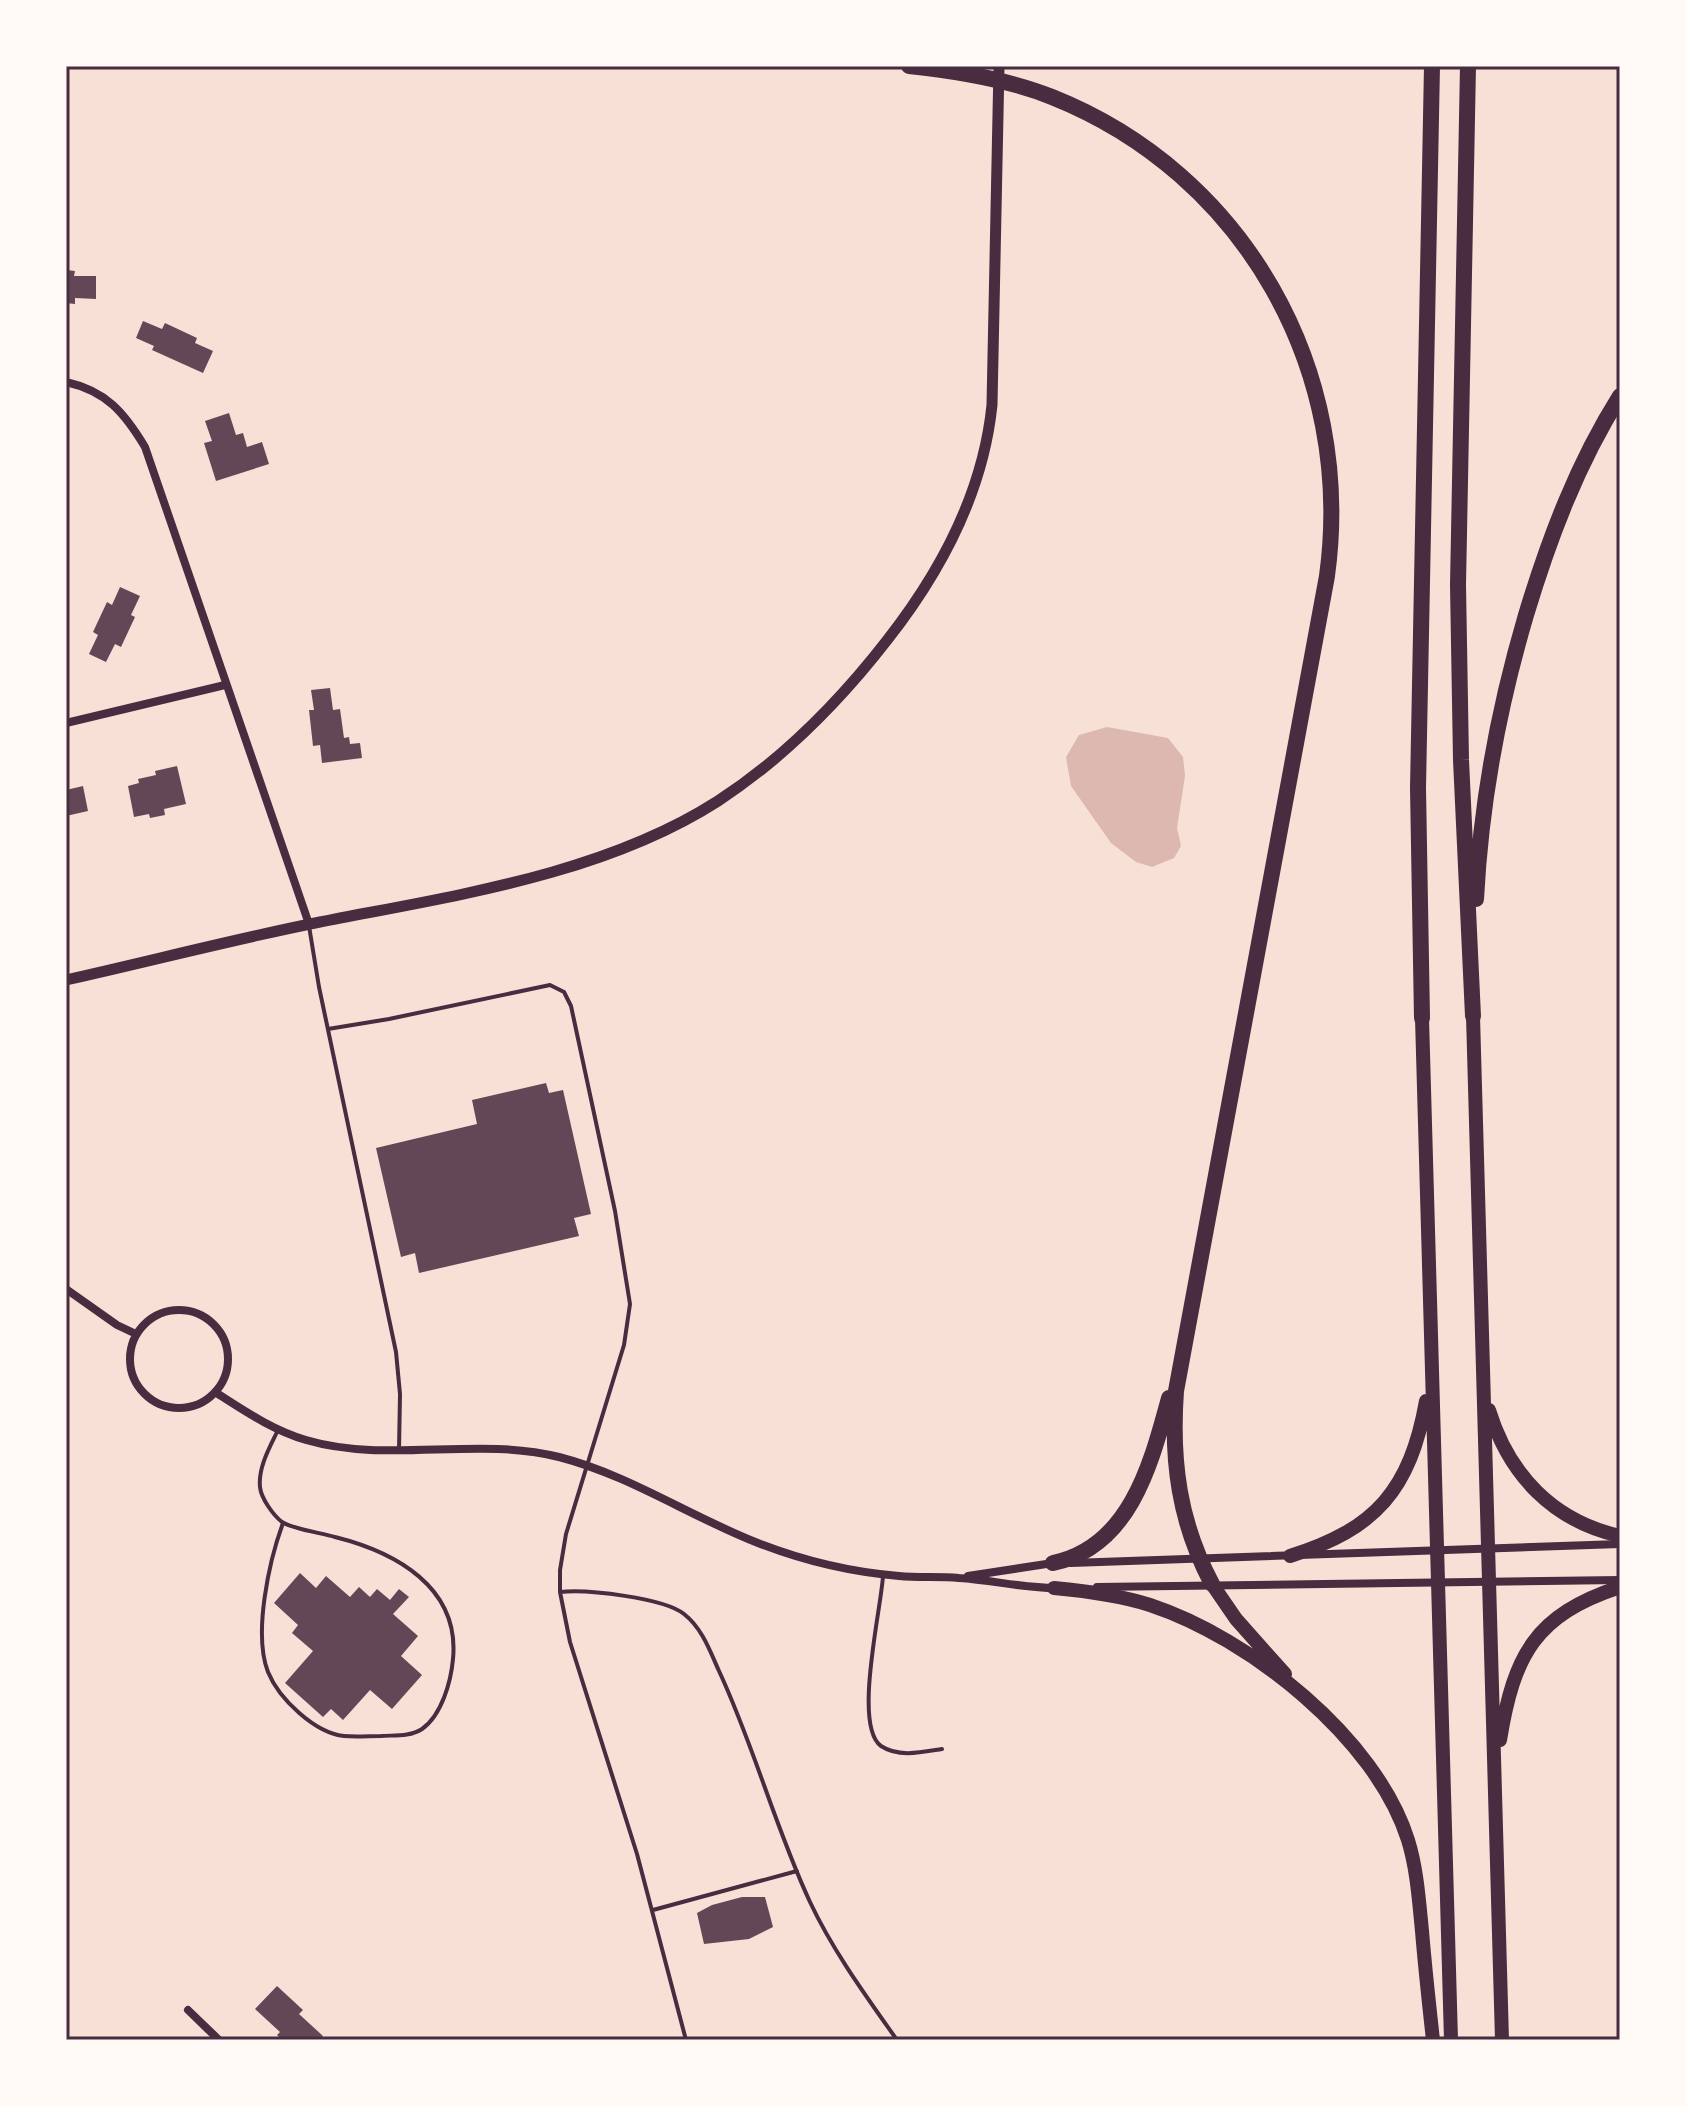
<svg xmlns="http://www.w3.org/2000/svg" width="1686" height="2106" font-family="Rubik,sans-serif">
<rect width="100%" height="100%" fill="#f7e1d7"/>
<path fill="#dcb8b0" d="M1107,727L1168,738L1183,757L1185,776L1177,828L1181,846L1174,858L1152,867L1136,862L1111,843L1071,786L1066,757L1079,735Z"/>
<path fill="#644757" d="M66,270L75,271L74,276H96V299L75,298V304L66,303Z
M143,321L162,329L165,323L197,338L195,343L213,351L203,373L152,350L154,346L136,338Z
M229,413L236,435L243,433L247,447L262,442L269,464L216,481L204,443L212,441L205,421Z
M120,587L140,596L131,615L135,617L121,647L115,644L106,662L89,654L98,635L93,632L107,602L112,605Z
M330,688L333,710L340,709L344,738L349,737L350,744L360,743L362,758L322,763L320,745L313,746L309,710H314L311,690Z
M177,766L186,804L164,809L165,815L150,818L149,814L134,817L128,786L139,783L138,779L156,775L155,771Z
M83,786L88,811L66,816V790Z
M546,1083L549,1093L563,1090L591,1214L574,1218L579,1236L419,1273L415,1253L401,1257L376,1148L477,1124L472,1100Z
M300,1573L316,1588L326,1576L350,1597L359,1587L370,1597L377,1589L390,1600L399,1589L409,1597L393,1614L418,1636L401,1656L422,1675L392,1709L370,1690L343,1720L331,1709L323,1717L285,1683L313,1651L292,1633L298,1625L274,1603Z
M742,1897H765L773,1927L749,1939L704,1944L697,1913L712,1905Z
M277,1986L303,2010L299,2014L323,2036L319,2040H282L277,2035L280,2032L255,2009Z"/>
<g fill="none" stroke-linecap="round" stroke-linejoin="round">
<path stroke="#4a2c40" stroke-width="4" d="M309,926L319,987L396,1352L400,1394L399,1450
M328,1029L389,1019L550,985L564,992L571,1006L615,1211L630,1304L624,1345L566,1534L560,1570V1592L570,1642L637,1854L686,2040
M278,1430C270,1447 258,1467 260,1487C261,1498 273,1515 282,1522C292,1529 322,1533 335,1537C395,1552 460,1587 453,1659C451,1681 442,1715 422,1729C410,1737 394,1735 381,1736C369,1736 356,1737 344,1736C315,1733 279,1699 268,1672C253,1634 269,1561 283,1523
M883,1576C881,1610 853,1726 881,1746C899,1758 923,1752 942,1749
M560,1592C587,1589 664,1598 684,1614C702,1628 710,1651 719,1671C754,1746 775,1827 810,1902C833,1951 866,1996 897,2040
M653,1910L797,1871"/>
<path stroke="#4a2c40" stroke-width="8" d="M66,382C106,391 124,412 145,447L309,924
M66,723L225,685
M66,1289L117,1325L136,1334
M130 1359a49 49 0 1 1 98 0a49 49 0 1 1-98 0Z
M215,1392C245,1411 272,1430 306,1440C388,1464 476,1436 559,1457C629,1475 691,1517 758,1543C804,1561 850,1572 899,1576C919,1578 939,1576 959,1578C992,1580 1023,1588 1055,1588
M1071,1563L1620,1544
M968,1576L1053,1563
M1097,1587L1620,1580
M188,2010L219,2040"/>
<path stroke="#4a2c40" stroke-width="11" d="M66,980C151,961 235,939 320,922C451,896 603,875 718,801C784,758 840,701 888,639C942,570 983,493 992,405L999,66"/>
<path stroke="#4a2c40" stroke-width="14" d="M1473,1016L1502,2040
M1422,1018L1451,2040
M1489,1410C1509,1475 1553,1521 1620,1536
M1290,1556C1376,1529 1410,1490 1426,1401
M1212,1584L1236,1619L1285,1674
M1054,1588C1087,1591 1119,1595 1150,1605C1250,1638 1376,1738 1408,1840C1417,1869 1419,1901 1422,1931C1425,1967 1429,2004 1433,2040
M1500,1740C1514,1655 1535,1615 1620,1587"/>
<path stroke="#4a2c40" stroke-width="16" d="M909,66C957,71 1007,79 1052,97C1245,174 1355,371 1327,576L1176,1391C1171,1461 1179,1522 1212,1584
M1468,66L1458,585L1461,760L1473,1016
M1476,899C1481,800 1498,710 1526,615C1549,539 1577,464 1620,396
M1422,1018L1418,788L1432,66
M1053,1563C1130,1547 1151,1464 1169,1398"/>
</g>
<rect width="1686" height="2106" fill="none" stroke="#fffaf5" stroke-width="136"/>
<rect x="68" y="68" width="1550" height="1970" fill="none" stroke="#4a2c40" stroke-width="3"/>
</svg>
